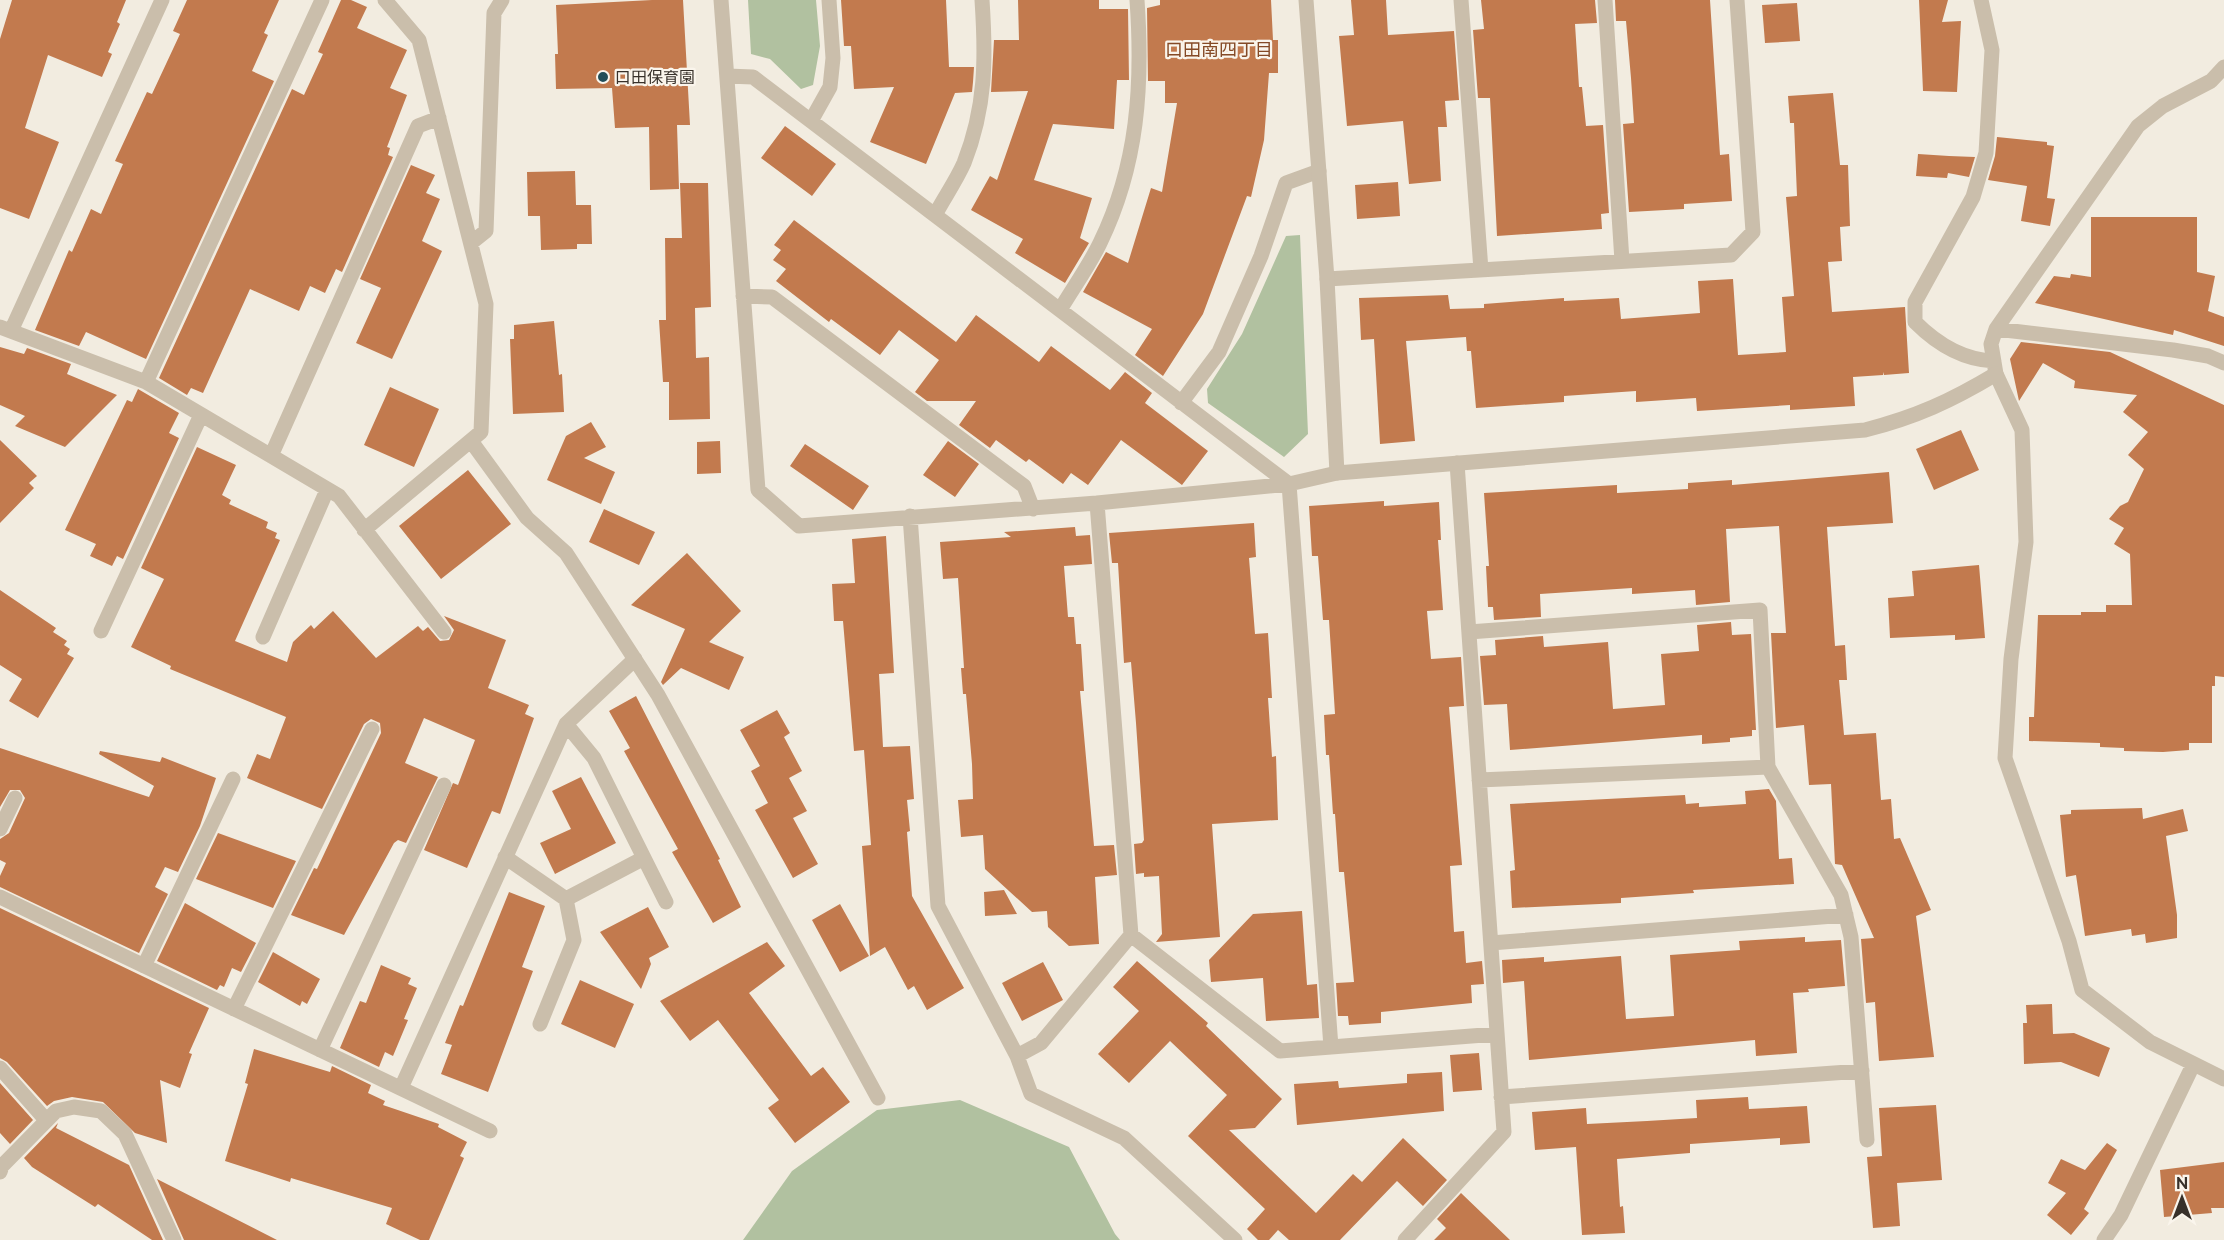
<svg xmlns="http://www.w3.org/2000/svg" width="2224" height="1240" font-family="Raleway,'Noto Sans JP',sans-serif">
<rect width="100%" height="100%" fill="#f2ece0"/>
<path fill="#b1c1a0" d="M748,0H816L820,46L813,85L801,89L770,59L751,54Z
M1300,235L1308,434L1284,457L1208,403L1207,389L1242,334L1286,236Z
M960,1100L1069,1147L1115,1234L1120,1240H743L792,1171L877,1110Z"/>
<path fill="#c27a4e" d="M12,0H126L117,22L120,24L108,52L112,54L102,77L48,55L25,128L59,142L29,219L0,208V39Z
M187,0H279L264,33L268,35L252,71L274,81L146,359L86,332L79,346L35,330L69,250L72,252L91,209L101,214L123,164L115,161L147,92L152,94L180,34L173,31Z
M341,0H351L367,7L357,28L407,50L390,88L407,95L387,147L390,148L388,155L393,157L342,272L336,269L325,293L310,286L299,311L250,289L203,393L191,388L187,395L159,378L292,89L304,95L323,54L318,52Z
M652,0H683L690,125H677L679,189L650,190L649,127L615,128L612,88L556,89L555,54H558L556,5Z
M841,0H946L949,67H974L973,82L972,92L955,93L926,164L870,142L894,87L854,89L851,46H844Z
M1018,0H1099V9H1128L1129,80H1117L1114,129L1053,124L1034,180L1092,198L1080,238L1089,243L1065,283L1015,253L1023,239L971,210L990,176L997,180L1028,91L991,92L994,40H1019Z
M1160,0H1271L1273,40H1278V73H1269L1264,140L1251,197L1247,196L1203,314L1163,376L1135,355L1152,329L1083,292L1106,252L1128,263L1151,188L1162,192L1177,103H1165V81H1148L1147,8L1160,5Z
M1351,0H1386L1388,35L1454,31L1459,100L1445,101L1447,127H1438L1441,181L1409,184L1403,121L1347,126L1339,36L1354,35Z
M1481,0H1595L1597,23L1575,24L1579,87H1582L1586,126L1603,125L1609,213L1601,214L1602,229L1497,236L1490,98H1478L1473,30L1484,29Z
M1615,0H1710L1720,155L1729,154L1732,201L1684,204V209L1629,212L1623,124L1634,123L1631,78L1626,21H1616Z
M1919,0H1948L1942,22L1961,21L1957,92L1923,91Z
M1797,3L1800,41L1765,43L1762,5Z
M1833,93L1840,165H1848L1850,226L1840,227L1842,261L1828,262L1832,312L1905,307L1909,373L1884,375L1883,372V375L1853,377L1855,406L1790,410V405L1697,411L1696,398L1636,402V391L1564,396V402L1476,408L1471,351H1467L1466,337L1406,341L1415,441L1380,444L1374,339L1361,340L1359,298L1448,295L1450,309L1484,308V304L1564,298V301L1619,298L1621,319L1700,313L1698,281L1733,279L1738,355L1786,352L1782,297L1794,296L1786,197L1797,196L1794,123H1790L1788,96Z
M785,126L836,164L812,196L761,158Z
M1997,137L2047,142V145L2054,146L2047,198L2055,199L2050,226L2021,221L2027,186L1988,180L1995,156Z
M1918,154L1949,156L1975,157L1969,177L1948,173L1947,178L1916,176Z
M411,165L435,175L426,193L440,199L422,241L442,251L392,359L356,343L381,288L360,279Z
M575,171L576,205H591L592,244H577V249L541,250L540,216H528L527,172Z
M1398,182L1400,216L1357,219L1355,185Z
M680,183H708L711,307L695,308L696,358L709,357L710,419L669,420V382H663L659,320H666L665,238H682Z
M2091,217H2197V272L2215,276L2208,311L2224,317V346L2174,330L2173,335L2035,303L2054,276L2070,278L2071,274L2091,277Z
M794,220L956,342L976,315L1039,362L1051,346L1110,390L1125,372L1152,393L1145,403L1208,451L1182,485L1121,440L1088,485L1071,473L1063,484L1029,459L1026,462L996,440L990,448L959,425L976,401H927L915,392L939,360L899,330L880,355L831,319L829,322L776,281L786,269L773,260L781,250L774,245Z
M554,321L559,375L562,374L564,412L513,414L510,339H514V325Z
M2021,342L2110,352L2224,405V677L2215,676V686H2212V743H2189V750L2163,752L2124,751V748L2100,747V743L2029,741V717H2034L2038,615H2081V612H2106V605H2132L2130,554L2114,544L2124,528L2109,519L2120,506L2128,502L2144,469L2128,455L2148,432L2123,412L2137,395L2074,388L2075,381L2043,363L2019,401L2010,359Z
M0,347L24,354L27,348L71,364L67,374L117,395L65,447L15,426L25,416L0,405Z
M390,387L439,409L414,467L364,445Z
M138,389L179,413L169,433L179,438L123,559L117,556L112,566L90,556L96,544L65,530L127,400L132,402Z
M591,422L606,447L584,458L615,472L601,504L547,480L566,436Z
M1961,430L1979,470L1934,490L1916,449Z
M0,440L37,476L29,483L34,488L0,523Z
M720,441L721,473L697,474V442Z
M948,441L979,464L955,497L923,475Z
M805,444L869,486L853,510L790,466Z
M197,447L236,465L222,495L231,500L229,504L268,522L266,528L277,533L275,538L280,540L235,641L287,662L293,642L311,625L314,629L333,611L376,658L418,626L423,631L428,627L440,641L449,640L454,630L444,616L506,640L488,688L529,705L525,714L534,718L500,814L492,811L467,868L424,850L453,783L458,785L475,740L424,718L405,763L438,777L406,843L398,840L394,843L344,935L291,915L314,868L317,869L381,733L380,723L371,719L364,724L322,809L247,778L257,754L270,759L286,717L170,669L171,666L131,647L164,579L141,568Z
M468,470L511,524L441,579L399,526Z
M1889,472L1893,523L1827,527L1835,646L1845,645L1847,680H1839L1844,735L1876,733L1881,800L1891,799L1894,839L1900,838L1931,910L1916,916L1934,1057L1879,1061L1875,1002L1866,1003L1861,939L1874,938L1842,865L1835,864L1831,784L1809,785L1804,725L1776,728L1771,633H1786L1779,526L1726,529L1730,602L1696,605L1695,590L1632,594V588L1540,594L1541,617L1494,620L1493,607H1488L1486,566H1489L1484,493L1617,485V493L1688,489V483L1732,480V485Z
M1384,501V506L1439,502L1441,540H1438L1443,610L1427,611L1431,659L1461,657L1464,706L1449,707L1462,865L1450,866L1454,932L1464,931L1466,963L1482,961L1484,984L1471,985L1472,1003L1381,1012V1023L1349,1025L1348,1016H1338L1336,983L1354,982L1344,872H1339L1335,814H1333L1329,755H1326L1324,715L1335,714L1329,620H1323L1318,556H1312L1309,506Z
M604,509L655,532L639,565L589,542Z
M1254,523L1256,557L1249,558L1255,634L1268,633L1272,698H1268L1272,757L1276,756L1278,820L1212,824L1220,937L1156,942L1162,934L1159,876L1144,877V873L1136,874L1134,844L1142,843L1144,840L1136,723L1131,662L1124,663L1118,563H1112L1109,533Z
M1075,527L1076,536L1090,535L1092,564L1064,566L1068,617H1074L1076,644H1081L1084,691H1080L1094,846L1114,845L1117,875L1095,877L1099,944L1069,946L1048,927L1047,911L1032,912L985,869L983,835L961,837L958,800L973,799L972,764L966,694H963L961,668H964L958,578L943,579L940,542L1011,537L1004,532Z
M886,536L894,673L879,674L883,747L910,746L914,799L907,800L910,831L907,832L912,896L964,988L927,1010L914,986L908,990L885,947L870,956L862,846L871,845L864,750L854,751L843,621H834L832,584L855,583L852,539Z
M687,553L741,611L709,642L744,657L729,690L681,668L663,685L661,682L685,629L631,605Z
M1979,565L1985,638L1955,640V635L1890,638L1888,598L1914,596L1912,571Z
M0,590L56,628L53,632L67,641L64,645L70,649L67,654L74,658L38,718L9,701L22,679L0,665Z
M1731,622L1732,635L1751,634L1756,730H1752V736L1730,738V742L1702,744V735L1510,750L1507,704L1484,705L1480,656L1496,655L1495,640L1543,636L1544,647L1608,642L1613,709L1665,705L1661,654L1699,651L1697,625Z
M636,696L720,859L718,860L741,907L713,923L672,852L678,849L624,751L630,748L609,711Z
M777,710L790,733L784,737L802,771L789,778L807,811L793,818L818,864L793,878L755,810L768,803L751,771L760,766L740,730Z
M0,748L149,797L154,786L99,754L100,751L160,762L162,757L216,778L200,826L178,872L165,867L155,887L168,894L139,953L0,887V876L6,863L0,860V839L9,833L25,798L20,790H10L0,807Z
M581,777L616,843L555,874L540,843L571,829L552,791Z
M1769,789L1776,801L1779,859L1792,858L1794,884L1693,890L1694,893L1621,898V903L1512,908L1510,871L1515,870L1510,804L1685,795L1686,804L1699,803V807L1746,804L1745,791Z
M2142,808L2143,819L2183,809L2188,831L2166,836L2177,915V938L2146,943L2145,934L2132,936L2131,929L2085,936L2076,875L2066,877L2060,815L2071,814V810Z
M218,833L296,861L273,908L196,879Z
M1004,890L1017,914L985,916L984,892Z
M509,892L545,906L522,967L533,971L488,1092L441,1074L452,1045L445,1043L460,1005L463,1006Z
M185,903L256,943L241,972L232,968L224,987L220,985L217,990L157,961Z
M840,904L869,956L840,972L812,920Z
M648,907L669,947L649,958L651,964L641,989L600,932Z
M0,908L209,1008L189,1053L192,1054L180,1088L160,1080L167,1143L135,1133L103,1102L72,1097L54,1101L47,1106L7,1062L0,1058Z
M1302,911L1307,985L1317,984L1319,1018L1266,1021L1263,978L1211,982L1209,960L1253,914Z
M1805,937V942L1841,940L1845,986L1808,989L1809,992L1793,993L1797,1053L1756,1056L1755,1040L1529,1060L1524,981L1503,983L1502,960L1544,957V962L1621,956L1626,1019L1674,1016L1670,955L1740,950L1739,941Z
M767,942L785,966L749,993L811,1076L823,1067L850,1102L795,1143L768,1108L779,1100L718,1020L690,1041L660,1001Z
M273,952L320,979L307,1004L302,1001L300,1006L258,982Z
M1137,961L1208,1023L1206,1026L1282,1099L1255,1128L1229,1130L1316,1213L1353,1174L1362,1182L1403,1138L1447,1180L1423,1206L1397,1181L1340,1240H1289L1278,1230L1269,1240H1258L1247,1229L1265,1209L1188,1136L1227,1095L1170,1041L1129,1083L1098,1054L1139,1011L1113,987Z
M1043,962L1063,1000L1022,1021L1002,983Z
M381,965L411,978L408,984L417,988L404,1019L408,1020L393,1056L385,1052L379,1067L340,1048L360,1001L366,1003Z
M580,980L634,1004L615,1048L561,1024Z
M2052,1004L2053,1034L2074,1033L2110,1048L2099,1077L2061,1062L2024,1064L2023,1023H2027L2026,1005Z
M254,1049L330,1072L332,1066L371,1085L368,1093L385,1101L383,1105L439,1124L438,1127L467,1142L460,1156L464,1158L429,1240H420L386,1224L392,1208L291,1178L290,1182L225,1161L248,1084L245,1083Z
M1479,1053L1482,1090L1453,1092L1450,1055Z
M1442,1072L1444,1111L1297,1125L1294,1084L1338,1081L1339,1088L1407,1083V1074Z
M0,1083L33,1120L10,1144L0,1133Z
M1748,1097L1749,1109L1807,1106L1810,1143L1780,1145V1138L1690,1144V1153L1617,1159L1620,1207L1623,1206L1625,1233L1582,1235L1576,1147L1535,1150L1532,1112L1586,1108L1587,1124L1647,1121L1697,1118L1696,1100Z
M1936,1105L1942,1180L1897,1183L1900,1226L1873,1228L1867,1157L1882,1156L1879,1108Z
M58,1123L56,1128L129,1165L163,1240H152L98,1204L95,1207L32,1167L24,1158Z
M2107,1143L2117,1150L2084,1209L2089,1213L2071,1235L2047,1215L2066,1193L2048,1183L2061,1159L2085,1170Z
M2224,1162V1208H2211L2212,1213L2164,1217L2160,1170Z
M157,1179L277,1240H184Z
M1461,1193L1510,1240H1434L1446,1228L1437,1219Z"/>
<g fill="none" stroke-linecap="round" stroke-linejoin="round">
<path stroke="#cabeab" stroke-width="15" d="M721,0L758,490L799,526L1097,503L1289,484L1337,473
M1461,0L1481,270
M1605,0L1622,261
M1981,0L1992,50L1986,153L1973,197L1915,302V322C1937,344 1963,360 1994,361
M2224,67L2211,81L2163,106L2138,126L1996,329L1991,344L1996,374L2022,430L2026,542L2011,659L2005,758L2069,941L2082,990L2150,1042L2224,1079
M727,76L753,77L1289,484L1331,1047
M811,121L830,87L833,58L829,0
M935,215C944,198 956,181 964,163C986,107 986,59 982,0
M471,243L486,231L494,13L502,0
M1327,279L1731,255L1753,232L1737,0
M743,296L772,297L1024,486L1033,509
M1060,310C1073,288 1089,266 1100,243C1138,165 1143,85 1137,0
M0,327L146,382L339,496L444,632
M1996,329L2173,350L2208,356L2224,363
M11,331L162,0
M146,382L322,0
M1181,403L1219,352L1261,256L1286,183L1319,171
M471,441L527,518L566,553L658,695L878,1098
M271,456L418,126L439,118
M1097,503L1131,935L1280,1051L1497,1034
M910,516L938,906L1017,1056L1031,1094L1124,1138L1235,1240
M364,530L481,432L486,304L419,40L385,0
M101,631L201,415
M1469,632L1760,610L1768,767L1841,895L1851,937L1867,1140
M263,637L327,490
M566,724L594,758L666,902
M1479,780L1768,767
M0,829L15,798
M505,857L566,899L574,940L540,1024
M0,897L490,1131
M566,899L644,858
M1491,943L1846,915
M144,966L233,779
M234,1009L372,729
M320,1050L444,785
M1017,1056L1041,1043L1131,935
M0,1068L46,1120
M401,1088L566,724L635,659
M1501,1097L1862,1071
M0,1172L2,1166L56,1111L74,1107L101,1111L125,1134L174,1240
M1405,1240L1504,1132L1457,463
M2104,1240L2121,1215L2193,1065"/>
<path stroke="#cabeab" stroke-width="15" d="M1306,0L1327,279L1337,473L1865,430C1916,417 1951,401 1996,374"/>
</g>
<circle fill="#214e59" stroke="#faf5ec" stroke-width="2" cx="603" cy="77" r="6"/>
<g text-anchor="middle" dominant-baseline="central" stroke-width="4.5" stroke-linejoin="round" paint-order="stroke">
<g font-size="16" fill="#38312a" stroke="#faf5ec" text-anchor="start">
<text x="615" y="77">口田保育園</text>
</g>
<g font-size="18" fill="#854a26" stroke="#faf5ec">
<text x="1219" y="49">口田南四丁目</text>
</g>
</g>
<g transform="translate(2182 1198)" stroke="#faf5ec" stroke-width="4.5" paint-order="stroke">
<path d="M0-4.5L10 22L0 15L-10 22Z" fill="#38312a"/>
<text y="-9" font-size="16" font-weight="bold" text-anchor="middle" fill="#38312a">N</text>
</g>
</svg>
